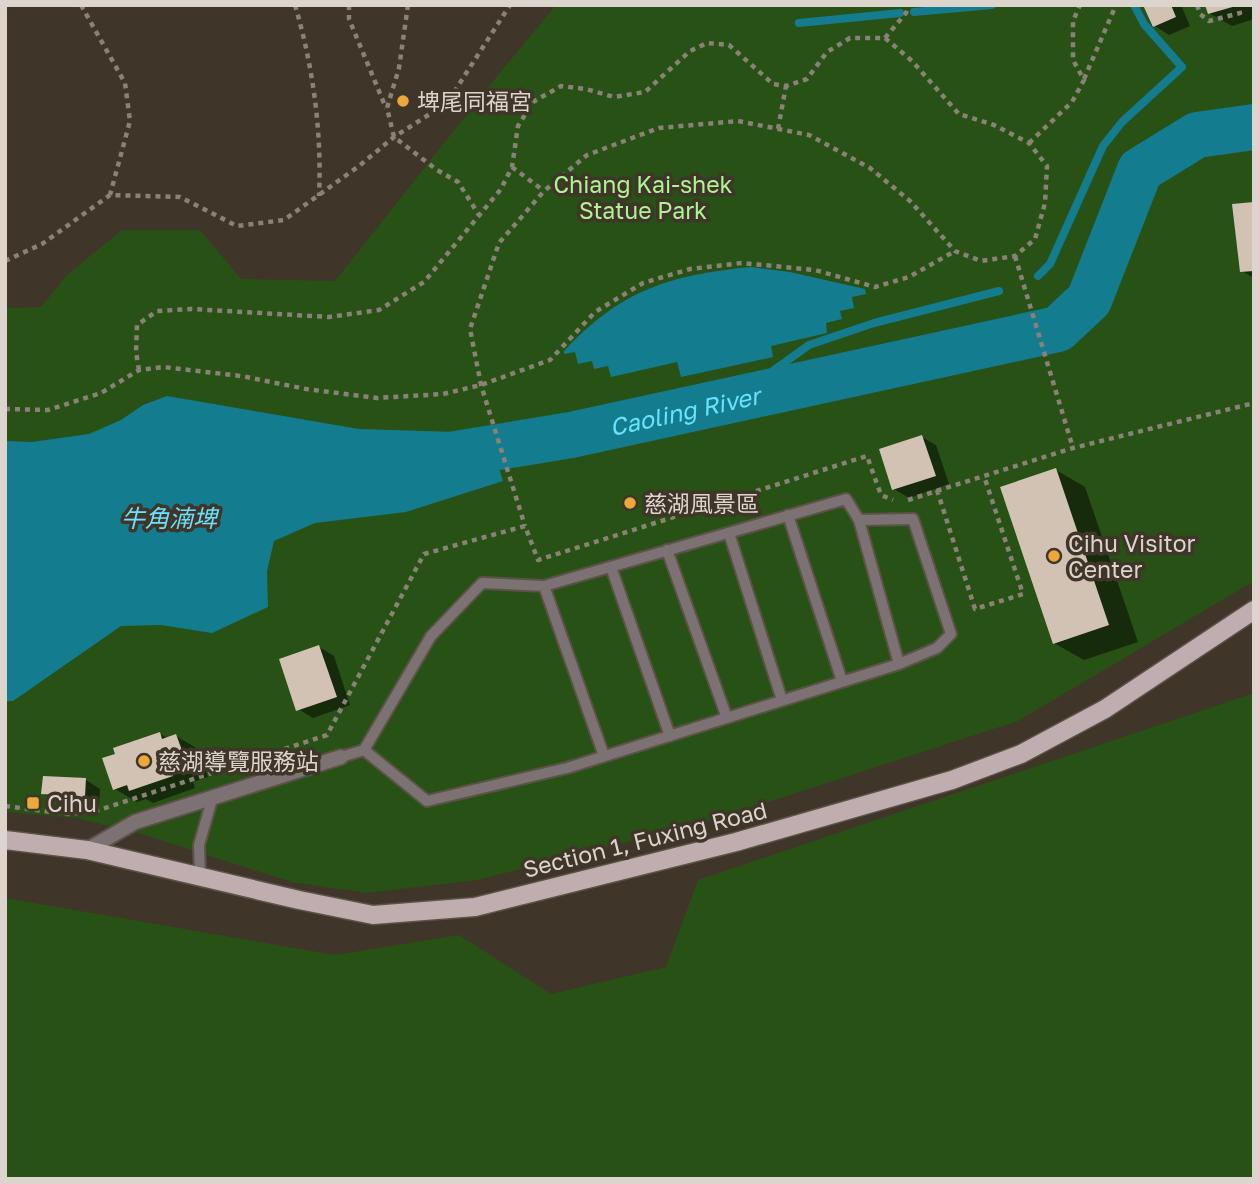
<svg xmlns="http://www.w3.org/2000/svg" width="1259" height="1184" font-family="'Golos Text','Noto Sans TC',sans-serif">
<rect width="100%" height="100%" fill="#403529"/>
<path fill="#285116" d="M556,5H1254V581L1018,721L710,821L477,880L367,893L291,882L145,835L77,818L5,812V308L41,307L67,275L122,230H200L241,279L335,281L498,75Z
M1254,693V1179H5V898L335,955L459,935L551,994L666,967L698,880Z"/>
<path fill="#147c8f" d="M751,267L790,272L865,289L866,294L852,297L854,308L840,311L842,319L826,323L827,333L771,346L773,357L681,377L677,362L611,377L608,366L594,369L592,361L578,364L575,352L564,354V351C621,290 669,275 751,267Z
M167,396L359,429L488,433L503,481L406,512L315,523L274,541L267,571L268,607L212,633L161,625L121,626L13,701H5V441L32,442L89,434L121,420L143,405Z"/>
<path fill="#0007" d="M1145,5H1181L1190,26L1169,35L1155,26Z
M1207,5H1254V19L1232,26L1209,13Z
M1254,204V278L1242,271Z
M922,437L936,445L949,484L909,498L894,489Z
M1056,470L1085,487L1138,642L1084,660L1054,643Z
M319,647L334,656L350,705L313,718L298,709Z
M160,734L168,738L176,736L198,749L208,777L193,782L195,788L153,803L146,799L137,802L115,789Z
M86,780L100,789L99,804L58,802L43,793Z"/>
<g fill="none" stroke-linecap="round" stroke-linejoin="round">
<path stroke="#147c8f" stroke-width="8" d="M914,12L992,5
M799,23L900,13
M1038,276L1050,264L1103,146L1122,122L1182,67L1144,24L1134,5
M731,401L809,345L874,323L999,291"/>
<path stroke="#147c8f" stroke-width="46" id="s1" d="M432,458L571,435L1058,329L1089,300L1140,170L1197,135L1254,127"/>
</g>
<path fill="#d1c2b3" d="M1143,5H1171L1176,17L1153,27Z
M1205,5H1236V6L1208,14Z
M1254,202V271L1240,272L1232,204Z
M922,435L936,476L892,490L879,449Z
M1056,468L1109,625L1053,644L1000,487Z
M319,645L337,697L296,711L279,659Z
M160,732L162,739L176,734L187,764L171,770L173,776L129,791L127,785L113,790L102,758L115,754L113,748Z
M43,776L86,778L85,797L41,794Z"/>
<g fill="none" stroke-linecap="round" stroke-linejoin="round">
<g stroke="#5c5247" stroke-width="14">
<path id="lane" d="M788,515L842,681
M859,520L899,664
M729,533L782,700
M667,550L727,718
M611,567L670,736
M544,586L604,756
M341,757L364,750L427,801L567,768L899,664L937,648L951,634L913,519L859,520L846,499L544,586L482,583L431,636L364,750
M200,876L199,845L213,796"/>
</g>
<g stroke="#5c5247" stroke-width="18">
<path id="street" d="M87,850L135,822L341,757"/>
</g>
<g stroke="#5c5247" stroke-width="21">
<path id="primary" d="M5,840L87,850L299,900L373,915L475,907L736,842L952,780L1021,754L1105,709L1254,610"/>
</g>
<path stroke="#8a8177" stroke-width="4.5" stroke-dasharray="5 5" stroke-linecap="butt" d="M81,5L125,83L130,121L110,195
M295,5C313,66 322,132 319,196
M349,5V19L386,108
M408,5L399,68L387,108L394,137L437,170L458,182L479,215
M1197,5L1200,14L1209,21L1240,13L1238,6
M885,38L906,13L909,5
M1084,79L1116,5
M778,129L786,86
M1029,143L1072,102L1084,80L1073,60V21L1080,5
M512,167L544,191
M1015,256L1073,448
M5,261L42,244L110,195L180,197L237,226L284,220L359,166L394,137L447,103L510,5
M139,370L136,352L137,325L157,311L192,309L329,317L379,310L424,282L501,189L512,167L518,126L533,102L561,86L586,89L614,97L645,92L690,51L707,43L729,45L773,84L786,86L807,79L827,52L850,38H885L912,61L959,114L994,125L1029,143L1047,166L1045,203L1035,239L1015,256L981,261L955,251L910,201L870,168L809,135L738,121L659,128L587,155L544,191L499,243L470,329L481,385L525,526
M5,409L48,410L101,393L139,370L163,367L241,376L306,389L377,398L443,394L481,385L550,360L595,312L643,283L690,269L742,263L815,270L875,287L909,277L955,251
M937,490L975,609L1023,594L984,476
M908,500L1073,448L1254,403
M5,806L68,814L96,811L327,735L424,554L525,526L538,560L867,456L881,495L893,500"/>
<use href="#lane" stroke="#7c7273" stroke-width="10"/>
<use href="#street" stroke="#7c7273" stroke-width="14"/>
<use href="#primary" stroke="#c0adaf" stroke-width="18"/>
</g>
<g fill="#eda83c" stroke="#403529" stroke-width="2.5">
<circle cx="403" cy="101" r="7"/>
<circle cx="630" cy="503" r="7"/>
<circle cx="1054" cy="556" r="7"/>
<circle cx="144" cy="761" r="7"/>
<rect x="26" y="796" width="14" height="14" rx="3.5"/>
</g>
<g text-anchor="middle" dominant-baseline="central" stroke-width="7" stroke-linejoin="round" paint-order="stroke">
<g font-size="23" fill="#dcd5cd" stroke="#403529" text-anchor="start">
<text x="417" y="101">埤尾同福宮</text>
<text x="644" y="503">慈湖風景區</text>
<text x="1068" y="543">Cihu Visitor<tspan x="1068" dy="26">Center</tspan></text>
<text x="158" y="761">慈湖導覽服務站</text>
<text x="47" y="803">Cihu</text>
</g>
<g font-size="23" fill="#aef495" stroke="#403529">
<text x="643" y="184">Chiang Kai-shek<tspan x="643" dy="26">Statue Park</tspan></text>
</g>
<g font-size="23" fill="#dcd5cd" stroke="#403529">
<text transform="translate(645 839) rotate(-14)">Section 1, Fuxing Road</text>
</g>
<g font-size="24" font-style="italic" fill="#68e2fd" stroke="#403529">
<text stroke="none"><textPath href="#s1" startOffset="257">Caoling River</textPath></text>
<text x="169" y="517">牛角湳埤</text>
</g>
</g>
<rect width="1259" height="1184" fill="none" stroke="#dcd5cd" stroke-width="14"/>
</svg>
